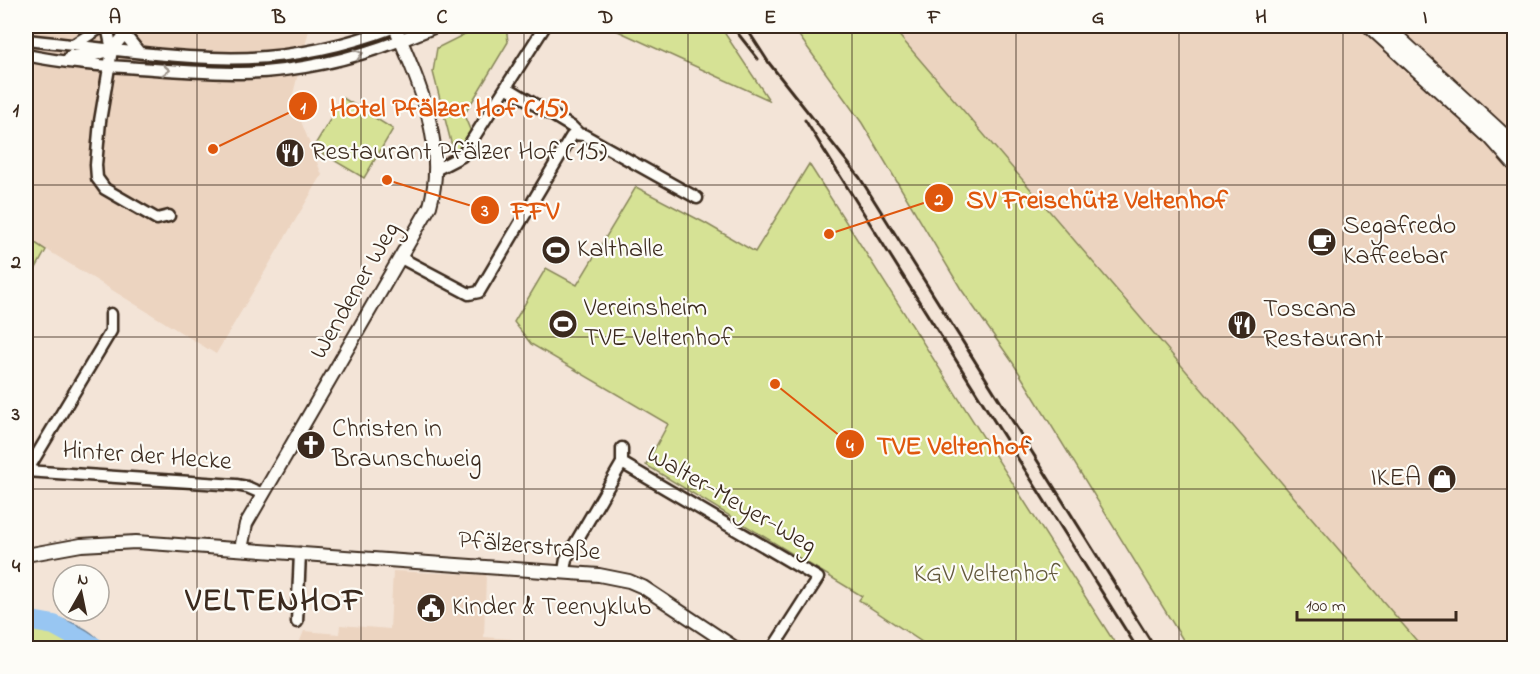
<svg xmlns="http://www.w3.org/2000/svg" width="1540" height="674" font-family="'Indie Flower',sans-serif">
<rect width="100%" height="100%" fill="#f3e4d7"/>
<filter id="ink" filterUnits="userSpaceOnUse"><feTurbulence type="fractalNoise" baseFrequency=".0167" numOctaves="2"/><feDisplacementMap in="SourceGraphic" scale="12" xChannelSelector="R" yChannelSelector="G"/><feConvolveMatrix kernelMatrix="1 2 1 2 8 2 1 2 1" color-interpolation-filters="sRGB"/></filter>
<g filter="url(#ink)">
<path fill="#ecd4c0" d="M26,26H310L292,98L322,175L216,354L26,237Z
M891,26H1514V648H1423Z
M393,571L486,575L484,637L512,639L511,648H297L304,631L339,634L340,625L390,629Z"/>
<path fill="#d6e295" stroke="#88865a" stroke-width="1.5" d="M481,26H506L508,42L464,115L471,132L454,154L433,72L437,48Z
M607,26H720L769,100Z
M792,26H891L1423,648H1188L1013,363L961,289L862,123Z
M343,98L393,129L364,178L313,148Z
M809,164L1118,648H931L859,600L862,596L646,465L668,424L531,344L514,322L546,268L577,285L636,187L705,223L755,252Z
M26,237L46,250L26,286Z
M26,613C65,614 73,624 101,648H26Z"/>
<path fill="#98c6f2" stroke="#73889d" stroke-width="1.5" d="M26,614C51,615 92,623 104,648C83,649 85,641 69,633C55,627 40,628 26,627Z"/>
<g fill="none" stroke-linecap="round" stroke-linejoin="round">
<path stroke="#98c6f2" stroke-width="20" d="M26,620L54,625L96,648"/>
<g stroke="#3b2a1e" stroke-width="15">
<path id="minor" d="M107,26L112,50L100,121L96,165L97,178L105,189L157,219L169,216
M118,26L139,52
M26,40C88,46 149,56 212,58C274,61 337,49 395,27
M73,45L97,30L99,26
M26,55C68,64 110,66 153,69C182,71 211,73 240,73C294,72 350,60 401,40
M70,56H92L112,50L124,35
M506,87L545,26
M435,170L462,156L506,87L572,127L578,133
M401,258L469,294L479,292L571,137L574,134L584,135L697,198
M622,463L818,578L773,648
M26,471L236,485L247,487L263,494
M27,471L111,331V314
M564,571L566,559L622,463V448
M297,622L300,553"/>
</g>
<g stroke="#3b2a1e" stroke-width="16">
<path id="tertiary" d="M401,40L436,26
M241,549L246,524L430,206C447,146 419,82 395,27L399,26
M26,555L81,545L136,542L599,575L629,581L643,587L735,648"/>
</g>
<g stroke="#3b2a1e" stroke-width="18">
<path id="secondary" d="M1370,26L1490,136L1514,163
M1385,26L1514,145"/>
</g>
<use href="#minor" stroke="#fdfcf7" stroke-width="10"/>
<use href="#tertiary" stroke="#fdfcf7" stroke-width="12"/>
<use href="#secondary" stroke="#fdfcf7" stroke-width="14"/>
<path stroke="#3b2a1e" stroke-width="3" d="M732,26L758,59
M745,26L769,63L860,178L1155,648
M805,120L1137,648"/>
</g>
<defs><path id="oneway-chevron" d="M-2-3.5L2.5 0L-2 3.5" fill="none" stroke-width="1.6" stroke-linecap="round" stroke-linejoin="round" transform="scale(1.5)"/></defs>
<g stroke="#9c938a">
<use href="#oneway-chevron" transform="translate(359 54) rotate(-16)"/>
<use href="#oneway-chevron" transform="translate(166 70) rotate(4)"/>
</g>
</g>
<path fill="none" stroke="#3b2a1e" stroke-width="1.5" stroke-opacity="0.55" d="M197,26V648M361,26V648M524,26V648M688,26V648M852,26V648M1016,26V648M1179,26V648M1343,26V648M26,185H1514M26,337H1514M26,489H1514"/>
<defs>
<g id="restaurant-disc" transform="scale(1.5)"><circle r="9.5" fill="#3b2a1e" stroke="#fdfcf7"/><path d="M-5-6h1v4h1v-4h1v4h1v-4h1v5L-1.5 .5V6h-2V.5L-5-1ZM5-6V6H3V1.5H1.5Q1.5-4 5-6Z" fill="#fff"/></g>
<g id="cafe-disc" transform="scale(1.5)"><circle r="9.5" fill="#3b2a1e" stroke="#fdfcf7"/><path d="M-5.5-4.5H6V0H3Q3 3.5 0 3.5H-2.5Q-5.5 3.5-5.5 0ZM3-3.2v2h1.7v-2ZM-6 4.5H4V6H-6Z" fill="#fff"/></g>
<g id="stadium-disc" transform="scale(1.5)"><circle r="9.5" fill="#3b2a1e" stroke="#fdfcf7"/><path d="M0-5a6.5 5 0 1 0 0 10a6.5 5 0 1 0 0-10ZM-3.5-1.8h7v3.6h-7Z" fill="#fff"/></g>
<g id="church-disc" transform="scale(1.5)"><circle r="9.5" fill="#3b2a1e" stroke="#fdfcf7"/><path d="M-1.2-6h2.4v3.5h3.3v2.4h-3.3V6h-2.4V-.1h-3.3v-2.4h3.3Z" fill="#fff"/></g>
<g id="shop-disc" transform="scale(1.5)"><circle r="9.5" fill="#3b2a1e" stroke="#fdfcf7"/><path d="M-5-2.5h2.3a2.7 3.5 0 0 1 5.4 0H5L5.5 6h-11ZM-1.5-2.5h3a1.5 2.3 0 0 0-3 0Z" fill="#fff"/></g>
<g id="civic-disc" transform="scale(1.5)"><circle r="9.5" fill="#3b2a1e" stroke="#fdfcf7"/><path d="M-.6-6.5H3V-4.5H.6V-3L4-1V1h2V6H-6V1h2V-1L-.6-3ZM-1.2 2.5V6h2.4V2.5Z" fill="#fff"/></g>
</defs>
<g fill-rule="evenodd">
<use href="#restaurant-disc" x="290" y="153"/>
<use href="#cafe-disc" x="1322" y="242"/>
<use href="#stadium-disc" x="556" y="250"/>
<use href="#stadium-disc" x="563" y="324"/>
<use href="#restaurant-disc" x="1242" y="325"/>
<use href="#church-disc" x="311" y="445"/>
<use href="#shop-disc" x="1442" y="479"/>
<use href="#civic-disc" x="431" y="608"/>
</g>
<g text-anchor="middle" dominant-baseline="central" stroke-width="4.5" stroke-linejoin="round" paint-order="stroke">
<g font-size="26" fill="#3b2a1e" stroke="#fdfcf7" text-anchor="start">
<text x="311" y="153">Restaurant Pfälzer Hof (15)</text>
<text x="1343" y="227">Segafredo<tspan x="1343" dy="30">Kaffeebar</tspan></text>
<text x="577" y="250">Kalthalle</text>
<text x="584" y="309">Vereinsheim<tspan x="584" dy="30">TVE Veltenhof</tspan></text>
<text x="1263" y="310">Toscana<tspan x="1263" dy="30">Restaurant</tspan></text>
<text x="332" y="430">Christen in<tspan x="332" dy="30">Braunschweig</tspan></text>
<text x="1421" y="479" text-anchor="end">IKEA</text>
<text x="452" y="608">Kinder &amp; Teenyklub</text>
</g>
<g font-size="26" fill="#3b2a1e" stroke="#fdfcf7">
<text transform="translate(356 291) rotate(-60)">Wendener Weg</text>
<text transform="translate(147 457) rotate(4)">Hinter der Hecke</text>
<text transform="translate(731 501) rotate(30)">Walter-Meyer-Weg</text>
<text transform="translate(529 547) rotate(5)">Pfälzerstraße</text>
</g>
<g font-size="26" fill="#62583c" stroke="#fdfcf7">
<text x="987" y="575">KGV Veltenhof</text>
</g>
<g font-size="32" font-weight="bold" letter-spacing="1.5" fill="#3b2a1e" stroke="#fdfcf7">
<text x="275" y="602">VELTENHOF</text>
</g>
</g>
<path fill="none" stroke="#df570d" stroke-width="2" d="M213 149L303 106M829 234L939 198M387 180L485 210M775 384L850 444"/>
<g fill="#df570d" stroke="#fdfcf7" stroke-width="2">
<circle cx="213" cy="149" r="6"/>
<circle cx="829" cy="234" r="6"/>
<circle cx="387" cy="180" r="6"/>
<circle cx="775" cy="384" r="6"/>
<circle cx="303" cy="106" r="15"/>
<circle cx="939" cy="198" r="15"/>
<circle cx="485" cy="210" r="15"/>
<circle cx="850" cy="444" r="15"/>
</g>
<g font-size="18" text-anchor="middle" font-weight="bold" fill="#fff">
<text x="303" y="113">1</text>
<text x="939" y="205">2</text>
<text x="485" y="216">3</text>
<text x="850" y="451">4</text>
</g>
<g font-size="27" text-anchor="middle" font-weight="bold" fill="#df570d" stroke="#fdfcf7" stroke-width="4.5" stroke-linejoin="round" paint-order="stroke">
<text x="449" y="116">Hotel Pfälzer Hof (15)</text>
<text x="1097" y="208">SV Freischütz Veltenhof</text>
<text x="535" y="219">FFV</text>
<text x="954" y="454">TVE Veltenhof</text>
</g>
<rect width="1540" height="674" fill="none" stroke="#fdfcf7" stroke-width="66"/>
<g transform="translate(81 593) rotate(9)"><circle r="28" fill="#fdfcf7" stroke="#afa8a0" stroke-width="1.5"/>
<path d="M0-4.5L10 22L0 15L-10 22Z" fill="#3b2a1e"/>
<text y="-9" font-size="16" font-weight="bold" text-anchor="middle" fill="#3b2a1e">N</text>
</g>
<path d="M1297 611v9h159v-9" fill="none" stroke="#3b2a1e" stroke-width="3"/>
<text x="1306" y="611" font-size="18" fill="#3b2a1e" stroke="#fdfcf7" stroke-width="4.5" paint-order="stroke">100 m</text>
<rect x="33" y="33" width="1474" height="608" fill="none" stroke="#3b2a1e" stroke-width="2"/>
<g font-size="20" text-anchor="middle" font-weight="bold" fill="#3b2a1e">
<text x="115" y="23">A</text>
<text x="279" y="23">B</text>
<text x="442" y="23">C</text>
<text x="606" y="23">D</text>
<text x="770" y="23">E</text>
<text x="934" y="23">F</text>
<text x="1098" y="23">G</text>
<text x="1261" y="23">H</text>
<text x="1425" y="23">I</text>
<text x="16" y="116">1</text>
<text x="16" y="268">2</text>
<text x="16" y="420">3</text>
<text x="16" y="572">4</text>
</g>
</svg>
